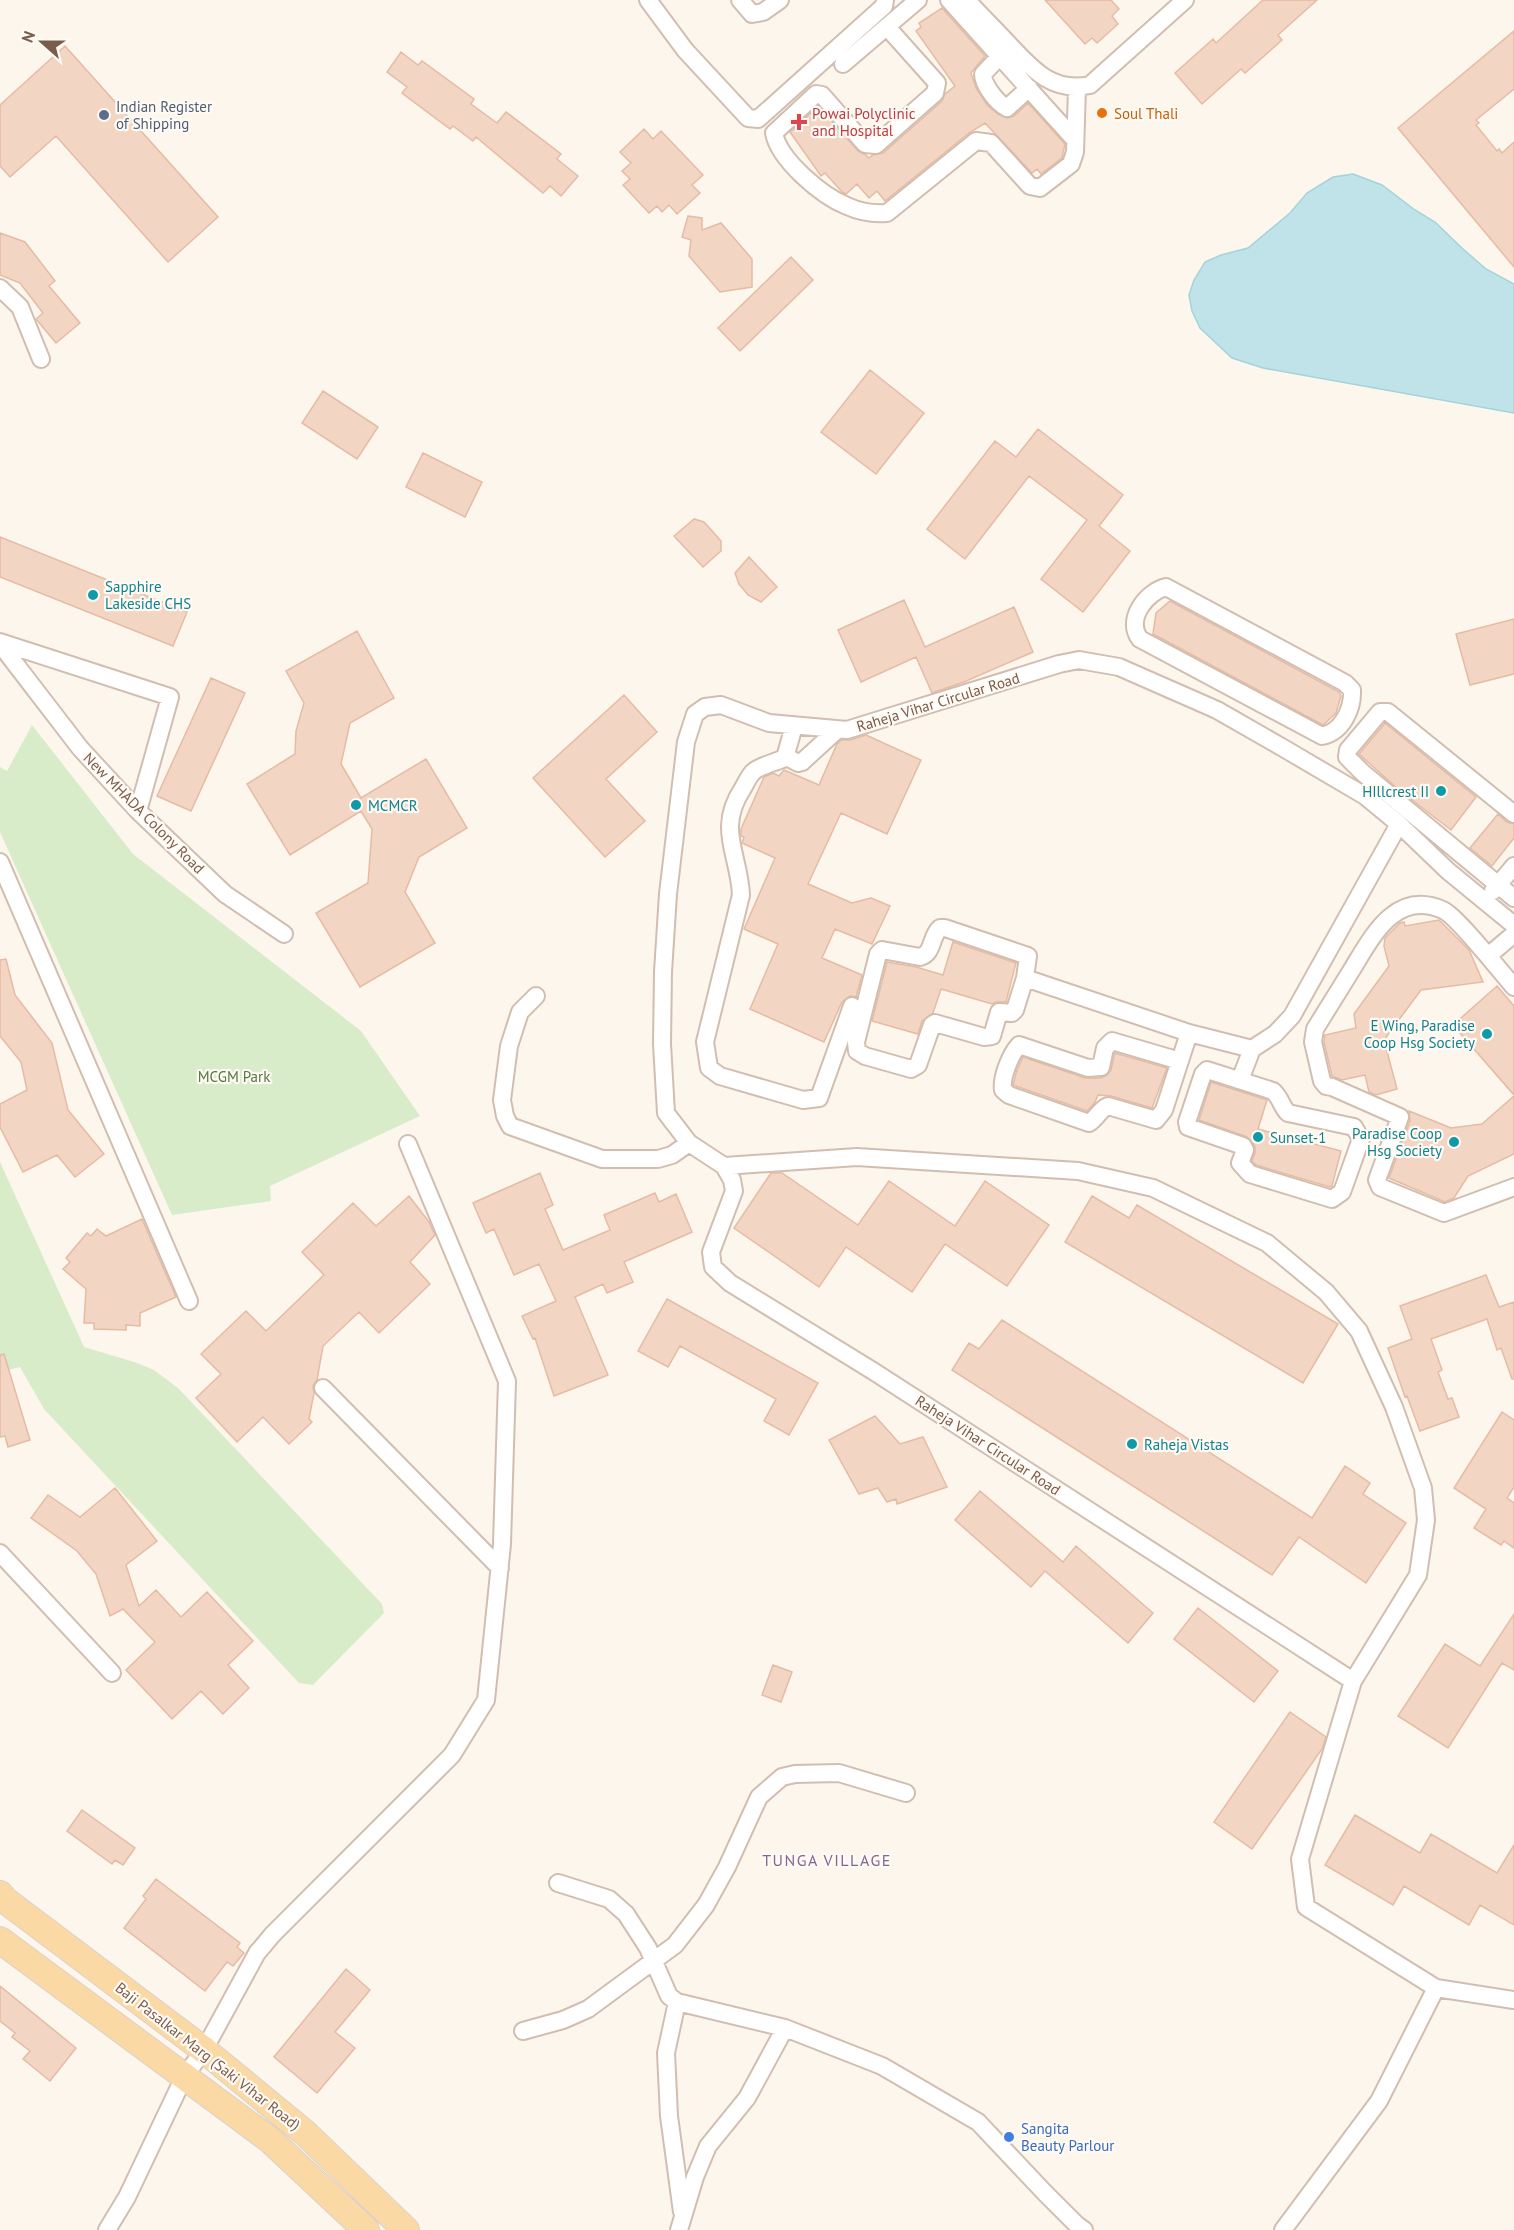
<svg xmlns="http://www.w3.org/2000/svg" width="1514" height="2230" font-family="'PT Sans',sans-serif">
<rect width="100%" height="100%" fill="#fdf6ec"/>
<path fill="#d8ecc9" d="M32,725L133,854L361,1031L420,1116L270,1186L271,1201L172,1215L0,832V767L7,771Z
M0,1162L84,1347L134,1362L154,1370L178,1388L382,1604L384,1613L313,1685L299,1683L44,1409L20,1367L0,1372Z"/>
<path fill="#bfe3e8" stroke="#a5d3da" stroke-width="1.5" d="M1353,174L1382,185L1415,210L1435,222L1463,249L1486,269L1514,284V413L1263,368L1232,358L1200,328L1192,311L1189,295L1194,280L1205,262L1221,255L1248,248L1290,213L1307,193L1333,177Z"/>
<path fill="#f3d5c3" stroke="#e6bba3" stroke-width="1.5" d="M1045,0H1111L1119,9L1112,16L1118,24L1097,43L1092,38L1085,44Z
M1263,0H1317L1278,35L1282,40L1245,73L1241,69L1202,104L1175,73L1213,39L1216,43Z
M942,8L985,56L971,73L976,88L987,105L998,114L1007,118L1014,116L1028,103L1065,144L1062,158L1041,174L1037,169L1032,173L985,123L969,133L885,201L877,191L869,198L857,184L846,194L842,192L825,173L821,176L790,132L816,108L819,112L822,110L858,151L866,155L869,158L873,155L883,153L942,101L945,94L955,86L916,31L921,27L919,23Z
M1514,31V89L1476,120L1479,123L1476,125L1497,151L1499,149L1502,153L1514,142V267L1398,128Z
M65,46L218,217L168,262L56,136L10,177L0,166V105Z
M401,52L418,65L422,61L474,99L471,104L497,123L506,112L561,154L557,159L578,176L561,196L550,186L543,193L476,137L473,141L453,126L450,129L402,93L407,87L387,72Z
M644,129L653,139L661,131L703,175L692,185L700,193L677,214L669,205L662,212L657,206L649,213L623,185L630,179L622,171L631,163L620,152Z
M688,216L702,218V230L721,223L752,259V287L720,292L689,256L691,240L682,237Z
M0,233L25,242L55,281L49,286L80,323L56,343L36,319L43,313L20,283L0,275Z
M791,257L813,280L740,351L718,328Z
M870,370L924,413L876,474L821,432Z
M323,391L378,427L357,459L302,423Z
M1038,429L1123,495L1099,526L1130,551L1083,612L1041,579L1087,520L1029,476L965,559L927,529L995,441L1016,457Z
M423,453L482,482L465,517L406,487Z
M694,519L704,522L721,541V551L703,567L674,536Z
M0,537L187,612L173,646L0,577Z
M749,557L777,587L761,602L748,595L739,584L735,573Z
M904,600L925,647L1014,607L1033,652L964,682L932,693L916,657L861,682L838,630Z
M1170,601L1339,692L1341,696L1336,713L1323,725L1153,634L1156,613Z
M1514,619V674L1470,685L1456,634Z
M357,631L394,698L350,723L341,764L361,798L426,759L467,828L419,857L405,892L435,943L360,987L316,913L368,883L372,829L361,811L290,855L247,784L295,754L296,731L304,703L286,671Z
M211,678L245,693L191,811L157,796Z
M624,695L657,732L606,779L645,821L605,857L533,778Z
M1385,723L1476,797L1451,830L1398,789L1359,754Z
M866,735L921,760L887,834L841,813L808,884L852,903L871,898L890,906L872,944L835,929L822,958L862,975L856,997L850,996L842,1002L824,1042L750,1009L778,944L744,929L775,858L742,843L744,837L741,836V829L764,777L773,773L779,776L784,770L819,785L837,744L842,740H850Z
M1498,814L1507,822L1514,824V838L1492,866L1470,848Z
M1439,920L1469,950L1483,982L1421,990L1384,1040L1397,1089L1376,1095L1369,1092L1365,1075L1342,1080L1332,1076L1324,1042L1325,1035L1356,1028L1354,1014L1389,966L1384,946L1385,938L1400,923L1404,922L1405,926Z
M953,942L1016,963L1006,1002H996L992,1004L941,989L933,1013L922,1021L918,1034L872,1021L887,962L916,967L943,975Z
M6,959L15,995L52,1043L68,1110L104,1154L75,1177L57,1155L23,1172L0,1127V1104L27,1090L21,1062L0,1036V960Z
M1497,986L1514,1006V1095L1453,1025Z
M1115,1053L1167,1068L1152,1108L1111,1096L1098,1095L1095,1102L1087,1111L1013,1085L1017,1070L1023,1057L1085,1078H1101L1107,1075L1111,1070Z
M1211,1082L1267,1100L1258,1129L1341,1151L1332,1186L1330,1187L1256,1165L1252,1161L1255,1153V1146L1247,1137L1199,1120Z
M1514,1096V1154L1468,1176L1454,1198L1445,1202L1389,1178L1410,1121L1409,1111L1451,1128L1482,1124Z
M540,1173L553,1205L545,1209L563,1250L610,1230L604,1215L655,1193L659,1202L676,1194L692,1232L624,1262L633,1282L607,1293L603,1284L575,1297L608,1375L554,1396L535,1338L533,1339L522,1316L556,1301L539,1264L514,1275L494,1229L486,1233L473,1203Z
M771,1173H782L858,1225L889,1181L955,1226L985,1181L1049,1225L1007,1286L945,1244L912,1292L846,1247L819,1287L734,1228Z
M409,1196L429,1222L435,1235L410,1262L430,1284L379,1333L359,1312L323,1346L317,1380L313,1386L314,1393L309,1419L312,1422L289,1444L263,1417L237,1442L196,1398L221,1374L201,1354L246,1311L266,1331L324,1275L302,1252L353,1203L376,1226Z
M1092,1196L1129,1218L1137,1205L1338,1324L1303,1383L1065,1242Z
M142,1219L176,1297L140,1313V1326L126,1325V1330L94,1329V1323H84L86,1289L63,1269L70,1262L66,1258L87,1233L91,1236L97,1229L106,1236Z
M1486,1275L1499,1307L1514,1302V1379H1512L1501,1348L1497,1350L1487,1319L1431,1339L1442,1370L1438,1372L1448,1399L1452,1398L1459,1417L1420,1431L1407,1396L1405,1397L1388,1348L1412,1339L1400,1306Z
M667,1299L818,1383L789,1435L764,1421L776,1399L680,1346L668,1367L638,1351Z
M1002,1320L1312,1518L1345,1466L1370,1483L1363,1494L1406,1523L1366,1583L1299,1537L1272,1575L952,1370L969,1343L979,1349Z
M4,1354L30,1440L8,1447L5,1436L0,1437V1355Z
M1502,1412L1514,1420V1487L1507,1498L1514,1503V1548L1504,1541L1501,1545L1474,1528L1486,1509L1454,1488Z
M875,1416L900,1444L923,1437L947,1487L897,1504L896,1499L887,1502L878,1488L859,1494L829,1440Z
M115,1488L157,1541L126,1565L139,1606L156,1590L181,1617L207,1592L253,1641L228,1665L249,1688L223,1714L201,1691L172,1719L126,1670L155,1642L123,1609L110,1616L96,1574L77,1551L31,1518L48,1495L80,1517Z
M980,1491L1063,1562L1076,1546L1153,1613L1128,1643L1045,1571L1031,1587L955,1520Z
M1198,1608L1278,1671L1254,1702L1174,1639Z
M1514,1614V1670L1502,1663L1448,1748L1398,1716L1445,1644L1480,1666Z
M773,1665L792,1672L781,1702L762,1695Z
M1290,1712L1326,1737L1322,1749L1252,1849L1214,1822Z
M82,1810L135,1848L123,1865L115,1860L112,1864L67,1831Z
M1355,1815L1420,1853L1431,1834L1497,1873L1514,1845V1925L1480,1905L1469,1925L1404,1886L1393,1905L1325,1865Z
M156,1879L240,1943L237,1947L244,1953L233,1966L227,1962L205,1991L124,1928L146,1899L143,1896Z
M346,1969L370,1990L335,2032L355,2048L317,2093L274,2057Z
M0,1986L76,2048L50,2081L23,2059L30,2051L12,2037L15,2033L0,2021Z"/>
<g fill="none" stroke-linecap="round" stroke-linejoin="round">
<g stroke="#d1beb0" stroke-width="20">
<path id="minor" d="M648,0L685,50L748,118L758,119L884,6L885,0
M740,0L752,14L763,12L780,0
M949,0L1075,140
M967,0C978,13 991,25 1002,37C1028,64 1049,94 1090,85L1185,0
M887,27L937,83L935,93L876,145L865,144L822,95L816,94L774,133C779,160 822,196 847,206C860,212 873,214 887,213L976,141L991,143L1030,186L1040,188L1071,164L1075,152L1077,88
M1000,56L983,74C983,85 997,103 1007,108L1029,88
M843,64L918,0
M0,288L20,307L41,359
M1166,587L1345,683L1352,690C1353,709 1342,732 1322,736L1140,639C1125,620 1146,592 1166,587Z
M0,642L170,697L138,811
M0,644L80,748L138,811L225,894L284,934
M794,726L786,754L787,757L798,763L802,762L837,730
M787,757C777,762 761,765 753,772C749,776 746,783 743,788C716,829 739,853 741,895L705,1042L709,1068L720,1076L803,1100L819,1098L852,1006
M1514,814L1388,712H1380L1348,750L1347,757L1363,773L1514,898
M0,862L189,1301
M1493,891L1514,866
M1514,925L1448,871L1399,824L1365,796L1285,749L1217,710L1119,667L1079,660L1059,664L847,730L769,723L721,705L705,707L695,714L686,742L668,894L663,972L662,1044L666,1113L689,1143L724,1166L732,1180L734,1191L711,1252L713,1267L730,1283L873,1371L1353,1681L1300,1859L1306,1907L1436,1988L1514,2000
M1514,934L1488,956L1514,987
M1488,956C1479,946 1454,915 1443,910C1395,889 1372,937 1351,971C1339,990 1327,1010 1315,1029L1313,1042L1322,1081L1326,1086L1332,1087L1400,1117L1377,1180L1380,1187L1444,1213L1514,1187
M1025,978L1028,956L945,928H940C930,937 934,953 920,957L882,950L878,954L856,1042L857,1051L865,1056L911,1069L918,1065L932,1025L935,1023L984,1037L992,1036L999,1012L1012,1013L1015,1010L1025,978L1189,1033L1252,1049L1275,1034L1292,1016L1399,824
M536,996L520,1012L509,1046L502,1100L505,1116L510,1126L602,1159H658L672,1155L689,1143
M1180,1061L1112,1041L1105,1048L1101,1067L1088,1068L1019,1045C1010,1055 1001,1078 1003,1090L1009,1095L1089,1123C1097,1118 1099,1110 1108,1106L1156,1120L1164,1110L1189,1033
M1207,1070L1273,1091C1281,1098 1281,1106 1288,1113L1354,1127L1361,1139L1342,1192L1332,1199L1250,1174L1240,1163L1245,1150L1243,1146L1188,1127L1187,1122L1203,1074Z
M1240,1080L1252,1049
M724,1166L857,1157L1078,1171L1153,1188L1267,1243L1326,1292L1359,1331L1394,1407L1423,1488L1426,1520L1418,1575L1353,1681
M323,1388L500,1568
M0,1553L112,1673
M558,1883L609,1899L626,1914L648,1948L669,1996L677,2002L785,2028L882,2066L978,2122L1045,2193L1077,2225L1084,2230
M677,2002L666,2053L669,2116L682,2212
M523,2031L563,2020L588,2009L675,1945L706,1905L727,1867L759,1797L782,1777L795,1774L839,1773L906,1793
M107,2230L127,2197L184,2077L204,2050L257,1953L273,1934L452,1755L486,1700L502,1544L507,1381L408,1144
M679,2230L695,2177L708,2146L747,2098L785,2028
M1283,2230L1379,2101L1436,1988"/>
</g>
<g stroke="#dad1cd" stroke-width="28">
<path id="primary" d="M0,1894L6,1901L204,2050L305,2133L406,2230
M0,1940L270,2140L366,2230"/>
</g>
<use href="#minor" stroke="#fff" stroke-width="16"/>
<use href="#primary" stroke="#fbd9a5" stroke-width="26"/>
</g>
<circle fill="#e8710a" stroke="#fffaf3" stroke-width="2" cx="1102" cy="113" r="6"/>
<circle fill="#5c6f8a" stroke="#fffaf3" stroke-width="2" cx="104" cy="115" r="6"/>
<path fill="#e0444e" stroke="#fffaf3" stroke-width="2" d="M796 113h6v6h6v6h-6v6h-6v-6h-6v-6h6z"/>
<g fill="#0f9aa8" stroke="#fffaf3" stroke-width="2">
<circle cx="93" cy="595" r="6"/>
<circle cx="1441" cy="791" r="6"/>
<circle cx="356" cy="805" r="6"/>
<circle cx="1487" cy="1034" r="6"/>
<circle cx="1258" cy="1137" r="6"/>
<circle cx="1454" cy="1142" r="6"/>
<circle cx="1132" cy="1444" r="6"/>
</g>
<circle fill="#3f7fe0" stroke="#fffaf3" stroke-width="2" cx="1009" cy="2137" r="6"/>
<g text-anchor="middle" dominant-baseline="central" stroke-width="4.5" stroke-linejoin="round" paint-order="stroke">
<g font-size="15" fill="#4e5e75" stroke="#fffaf3" text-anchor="start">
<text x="116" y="106">Indian Register<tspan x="116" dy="17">of Shipping</tspan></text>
</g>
<g font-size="15" fill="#be3a42" stroke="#fffaf3" text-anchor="start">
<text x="812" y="113">Powai Polyclinic<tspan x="812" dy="17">and Hospital</tspan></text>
</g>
<g font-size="15" fill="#c56008" stroke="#fffaf3" text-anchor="start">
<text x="1114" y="113">Soul Thali</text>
</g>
<g font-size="15" fill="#0d838f" stroke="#fffaf3" text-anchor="start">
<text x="105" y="586">Sapphire<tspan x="105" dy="17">Lakeside CHS</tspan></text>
<text x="1429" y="791" text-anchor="end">HIllcrest II</text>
<text x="368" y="805">MCMCR</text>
<text x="1475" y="1025" text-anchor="end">E Wing, Paradise<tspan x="1475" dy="17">Coop Hsg Society</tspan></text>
<text x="1442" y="1133" text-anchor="end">Paradise Coop<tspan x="1442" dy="17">Hsg Society</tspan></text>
<text x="1270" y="1137">Sunset-1</text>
<text x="1144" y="1444">Raheja Vistas</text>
</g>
<g font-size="15" fill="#7a5c4d" stroke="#fffaf3">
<text transform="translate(938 702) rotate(-17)">Raheja Vihar Circular Road</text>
<text transform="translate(144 813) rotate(45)">New MHADA Colony Road</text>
<text transform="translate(988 1445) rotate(33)">Raheja Vihar Circular Road</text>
<text transform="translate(208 2056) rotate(38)">Baji Pasalkar Marg (Saki Vihar Road)</text>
</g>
<g font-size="15" fill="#537a41" stroke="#fffaf3">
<text x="234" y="1076">MCGM Park</text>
</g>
<g font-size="15" fill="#366cbe" stroke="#fffaf3" text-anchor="start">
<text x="1021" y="2128">Sangita<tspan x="1021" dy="17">Beauty Parlour</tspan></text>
</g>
<g font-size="16" letter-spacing="1.5" fill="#846695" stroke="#fffaf3">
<text x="827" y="1860">TUNGA VILLAGE</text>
</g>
</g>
<g transform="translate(42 42) rotate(291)" stroke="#fffaf3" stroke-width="4.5" paint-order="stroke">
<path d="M0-4.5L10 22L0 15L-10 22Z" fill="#7a5c4d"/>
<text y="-9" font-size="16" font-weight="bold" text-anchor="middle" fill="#7a5c4d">N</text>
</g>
</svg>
